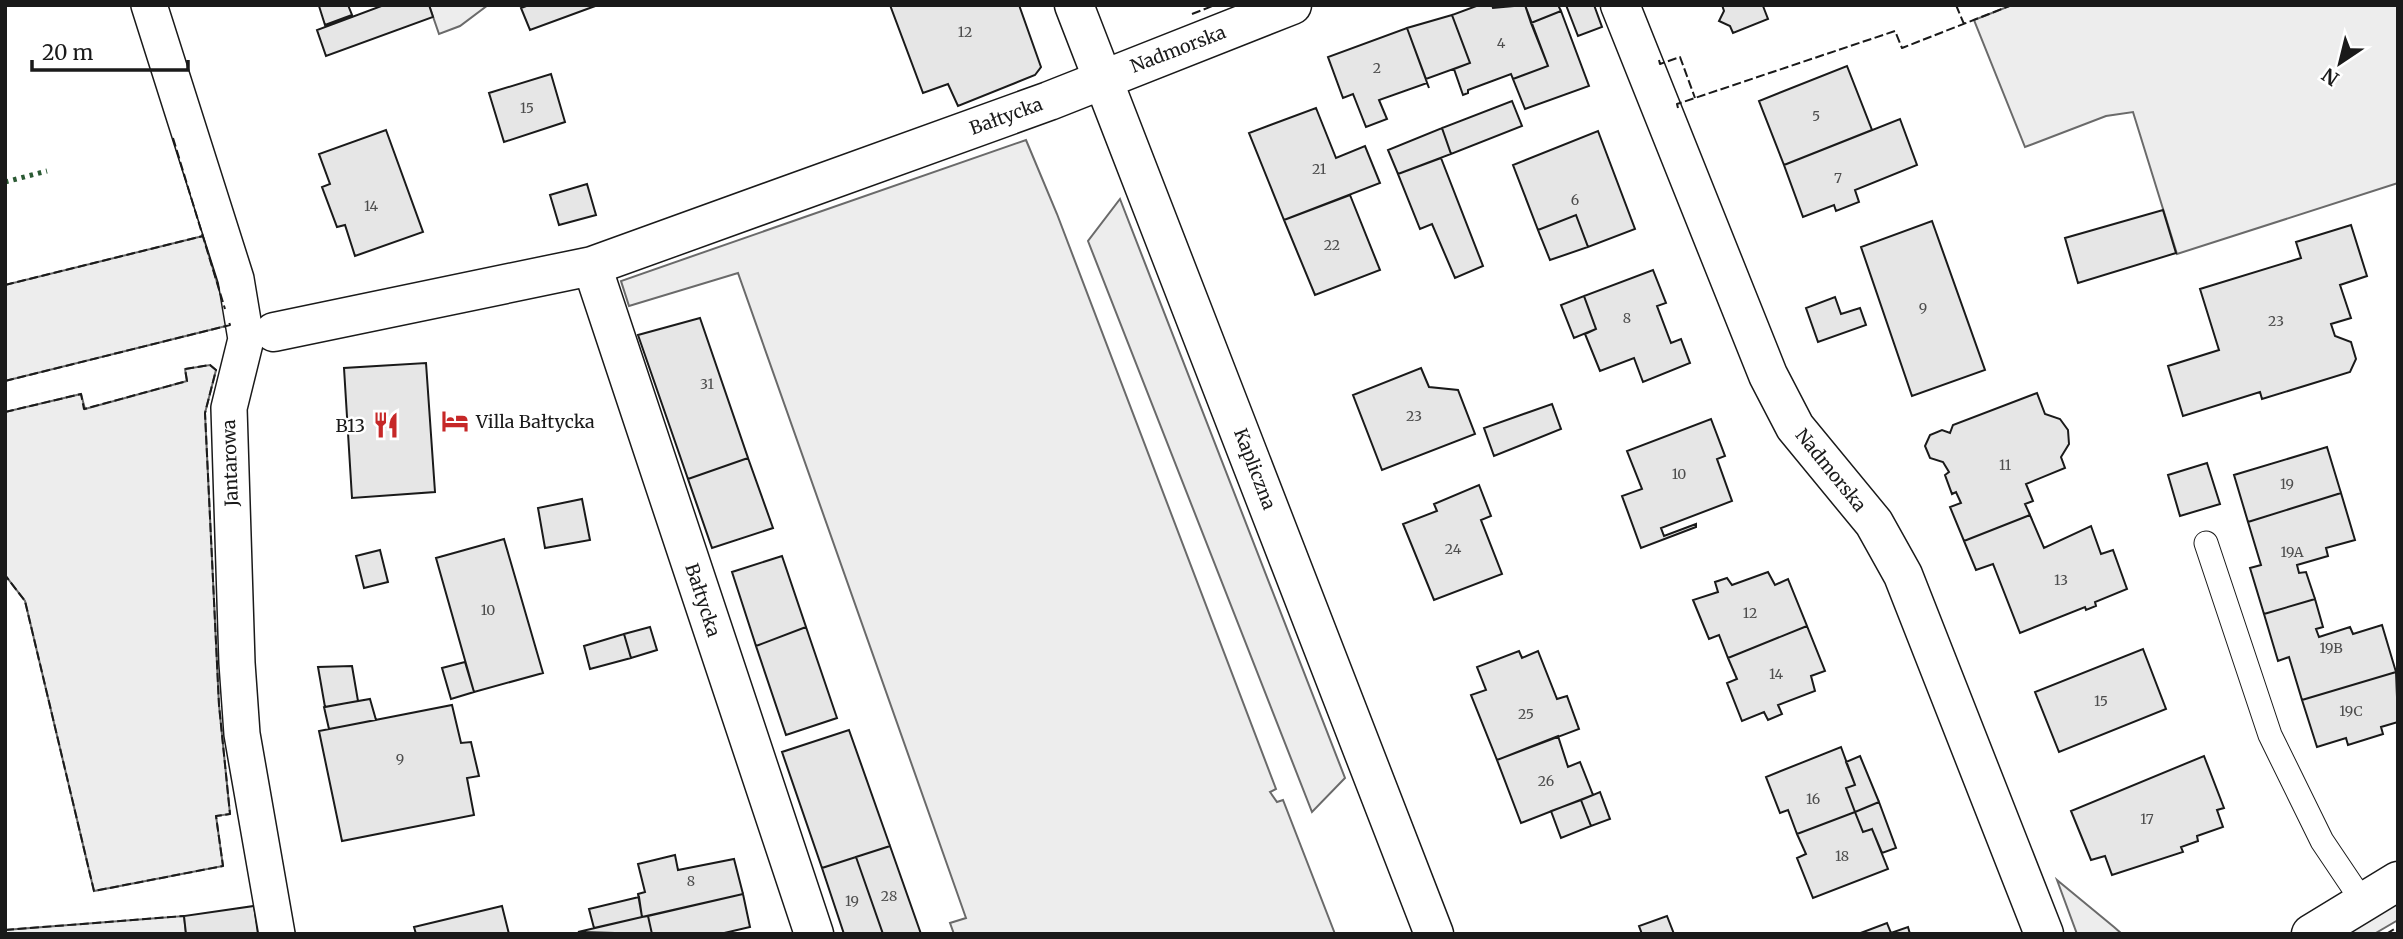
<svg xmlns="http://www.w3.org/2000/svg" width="2403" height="939" font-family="Merriweather,serif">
<rect width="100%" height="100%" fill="#fff"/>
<path fill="#ededed" stroke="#6a6a6a" stroke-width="2" d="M429,5H488L460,26L439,34Z
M2012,5H2398V183L2177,254L2133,112L2106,116L2025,147L1974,20Z
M1026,140L1057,214L1276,789L1270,792L1277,802L1283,800L1335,934H954L950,923L966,918L738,273L629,306L621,281Z
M1120,199L1345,778L1312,812L1088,241Z
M203,236L230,325L5,381V285Z
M210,365L216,370L205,413L219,705L230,814L216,816L223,866L94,891L25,601L5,575V412L81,394L85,409L187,381L185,369Z
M2057,880L2114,927L2122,934H2077Z
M2398,900V920L2374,934H2341Z
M184,916L186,934H5V930Z"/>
<path fill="#e6e6e6" stroke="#1a1a1a" stroke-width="2" d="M348,5L352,15L325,25L319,6Z
M384,5H429L433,17L326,56L317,30Z
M529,5H598L530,30L521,8Z
M890,5H1019L1041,67L1035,75L958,106L948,84L923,93Z
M1479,5H1492L1493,8L1525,5L1548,66L1513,79L1511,74L1468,90V93L1463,95L1454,69L1470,63L1452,15Z
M1525,5H1558L1561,11L1531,23Z
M1566,5H1594L1602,27L1578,36Z
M1722,5H1767L1763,6L1768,19L1733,33L1730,26L1719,21L1724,11Z
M1561,11L1589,86L1525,109L1513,79L1548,66L1531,23Z
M1452,15L1470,63L1426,79L1407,28Z
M1407,28L1429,88L1427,83L1379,100L1387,119L1366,127L1353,94L1343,98L1328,57Z
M1847,66L1872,130L1784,165L1759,101Z
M551,74L565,122L504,142L489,93Z
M1512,101L1522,126L1451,154L1442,128Z
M1316,108L1336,158L1365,146L1380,183L1284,220L1249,133Z
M1900,119L1917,165L1855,190L1859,202L1836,211L1834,205L1803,217L1784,165Z
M1442,128L1451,154L1398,174L1388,150Z
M386,130L423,232L355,256L345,225L337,227L322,187L330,184L319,154Z
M1598,131L1635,229L1588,247L1576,215L1538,230L1513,165Z
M1441,158L1483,266L1455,278L1432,224L1420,229L1398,174Z
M587,184L596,215L559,225L550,195Z
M1350,195L1380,270L1315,295L1284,220Z
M2163,210L2176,253L2078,283L2065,238Z
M1576,215L1588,247L1550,260L1538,230Z
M1932,221L1985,370L1912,396L1861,247Z
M2351,225L2367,276L2340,285L2351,318L2331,324L2335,336L2351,342L2356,359L2350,372L2262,399L2260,392L2183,416L2168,366L2219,350L2200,289L2301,258L2296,242Z
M1653,270L1666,303L1657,306L1671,343L1681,339L1690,363L1643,382L1634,358L1600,371L1585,334L1596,329L1584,296Z
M1584,296L1596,329L1574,338L1561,305Z
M1835,297L1841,314L1860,308L1866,325L1818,342L1806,308Z
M700,318L748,458L688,479L638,335Z
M426,363L435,492L352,498L344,368Z
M1421,368L1429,387L1458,390L1475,434L1382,470L1353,395Z
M2037,393L2045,414L2060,419L2068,430L2069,444L2061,457L2065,468L2026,484L2033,501L2025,504L2030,515L1964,541L1950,507L1961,503L1956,492L1952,494L1945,475L1949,472L1943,462L1930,458L1925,446L1930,435L1942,430L1950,433L1953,425Z
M1552,404L1561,429L1494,456L1484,428Z
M1711,419L1725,456L1717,459L1732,501L1661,528L1664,536L1696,524V527L1641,548L1622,496L1642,489L1627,451Z
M2327,447L2341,493L2248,522L2234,475Z
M748,458L773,528L712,548L688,479Z
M2207,463L2220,504L2180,516L2168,475Z
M1479,485L1491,516L1481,520L1502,574L1434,600L1403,524L1437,511L1434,504Z
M2341,493L2355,540L2326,548L2328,556L2297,565L2299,573L2306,572L2315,599L2264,614L2250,568L2261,565L2248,522Z
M582,499L590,540L545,548L538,508Z
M2030,515L2044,548L2091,526L2101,554L2113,550L2127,589L2095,602L2096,606L2086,610L2085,607L2020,633L1993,564L1976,570L1964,541Z
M504,539L543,673L474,692L436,558Z
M380,550L388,582L364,588L356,556Z
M782,556L806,627L756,646L732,572Z
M1768,572L1775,585L1788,579L1807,626L1728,658L1719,635L1709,639L1693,600L1718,592L1715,582L1727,578L1732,585Z
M2315,599L2323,627L2316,629L2319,637L2350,627L2353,634L2382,625L2396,672L2302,700L2289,657L2278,661L2264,614Z
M1807,626L1825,671L1811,676L1815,691L1778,705L1782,714L1768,720L1764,712L1742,721L1727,683L1737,679L1728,658Z
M650,627L657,650L631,658L624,634Z
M806,627L837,718L786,735L756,646Z
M624,634L631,658L590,669L584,646Z
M2143,649L2166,709L2059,752L2035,692Z
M1519,651L1522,658L1538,651L1557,699L1567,696L1579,729L1497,760L1471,695L1486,690L1477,667Z
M465,662L474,692L451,699L442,668Z
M352,666L358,701L325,707L318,667Z
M2396,672L2398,722L2381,727L2383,734L2348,745L2346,738L2317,747L2302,700Z
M370,699L376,720L329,729L324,707Z
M452,705L461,743L471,742L479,776L467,778L474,815L342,841L319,731Z
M849,730L890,846L822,868L782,752Z
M1558,736L1568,767L1580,762L1593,795L1521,823L1497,760Z
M1841,747L1855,785L1846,788L1855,812L1797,834L1788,810L1780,813L1766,777Z
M1860,756L1879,802L1855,812L1846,788L1855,785L1846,762Z
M2204,756L2224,808L2217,810L2223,827L2197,836L2198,841L2181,847L2183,852L2112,875L2105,856L2091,860L2071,811Z
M1600,792L1610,819L1591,826L1581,800Z
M1581,800L1591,826L1561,838L1551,811Z
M1879,802L1896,848L1882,853L1872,829L1863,832L1855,812Z
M1855,812L1863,832L1872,829L1888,869L1813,898L1797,858L1806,854L1797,834Z
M890,846L921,934H883L856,857Z
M675,855L678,870L734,859L743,894L642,917L638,894L645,892L638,864Z
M856,857L883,934H844L822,868Z
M743,894L750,927L720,934H652L648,916Z
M639,897L642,917L594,928L589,909Z
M254,906L258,934H186L184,916Z
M502,906L509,934H416L414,927Z
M648,916L652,934L578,932L642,917Z
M1667,916L1674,934H1642L1639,926Z
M1887,923L1891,933L1908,927L1910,934H1858Z"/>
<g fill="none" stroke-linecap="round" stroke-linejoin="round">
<g stroke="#1a1a1a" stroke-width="25">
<path id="service" d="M2206,543L2270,735L2322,841L2363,902"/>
</g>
<g stroke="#1a1a1a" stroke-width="38">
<path id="pedestrian" d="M149,5L236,279L246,339L229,408L237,663L242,734L277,934"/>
</g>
<g stroke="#1a1a1a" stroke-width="41">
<path id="minor" d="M1620,5L1768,375L1795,427L1874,523L1903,575L2044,934
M592,266L814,934
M274,332L592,266L1049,101L1292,5
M2311,934L2398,881"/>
</g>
<g stroke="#1a1a1a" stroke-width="41">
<path id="tertiary" d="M1074,5L1434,934"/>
</g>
<use href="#service" stroke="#fff" stroke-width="23"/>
<use href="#pedestrian" stroke="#fff" stroke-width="35"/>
<use href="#minor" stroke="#fff" stroke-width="38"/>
<use href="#tertiary" stroke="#fff" stroke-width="38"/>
<path stroke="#2b5a34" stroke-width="5" stroke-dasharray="3.5 5" stroke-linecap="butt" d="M5,182L47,171"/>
<path stroke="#1a1a1a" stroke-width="2" stroke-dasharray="9 3.5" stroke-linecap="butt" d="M1956,5L1964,24
M1192,14L1215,5
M1659,60L1660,64L1680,57L1695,98
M1678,108L1677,104L1895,31L1902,48L2012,5
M173,138L225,309
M5,285L203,236
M5,381L230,325L229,322
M5,412L81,394L84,409L187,381L185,369L210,365L216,370L205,413L219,705L230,814L216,816L223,866L94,891L25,601L5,575
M5,930L184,916
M2386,934L2398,927"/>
</g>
<defs>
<g id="hotel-bare" transform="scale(2.1)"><path d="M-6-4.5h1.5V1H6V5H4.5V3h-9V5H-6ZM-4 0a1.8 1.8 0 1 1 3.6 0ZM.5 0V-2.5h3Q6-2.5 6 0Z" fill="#c62828" stroke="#fff" stroke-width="2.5" paint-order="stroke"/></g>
<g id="restaurant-bare" transform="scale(2.1)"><path d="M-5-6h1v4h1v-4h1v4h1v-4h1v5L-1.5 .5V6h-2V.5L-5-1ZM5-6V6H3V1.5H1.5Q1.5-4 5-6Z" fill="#c62828" stroke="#fff" stroke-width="2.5" paint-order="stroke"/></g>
</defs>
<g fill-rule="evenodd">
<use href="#hotel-bare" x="455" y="421"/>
<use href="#restaurant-bare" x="386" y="425"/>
</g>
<g text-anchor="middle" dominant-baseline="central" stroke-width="5" stroke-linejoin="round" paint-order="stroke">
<g font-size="14" fill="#4d4d4d">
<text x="965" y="32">12</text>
<text x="1501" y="43">4</text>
<text x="1377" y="68">2</text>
<text x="527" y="108">15</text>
<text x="1816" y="116">5</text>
<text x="1319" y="169">21</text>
<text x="1838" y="178">7</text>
<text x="1575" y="200">6</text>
<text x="371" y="206">14</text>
<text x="1332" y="245">22</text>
<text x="1923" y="308">9</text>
<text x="1627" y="318">8</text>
<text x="2276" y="321">23</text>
<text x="707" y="384">31</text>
<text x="1414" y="416">23</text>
<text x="2005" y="465">11</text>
<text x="1679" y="474">10</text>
<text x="2287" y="484">19</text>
<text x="1453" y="549">24</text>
<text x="2292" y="552">19A</text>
<text x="2061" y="580">13</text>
<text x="488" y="610">10</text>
<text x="1750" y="613">12</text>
<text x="2331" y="648">19B</text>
<text x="1776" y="674">14</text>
<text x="2101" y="701">15</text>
<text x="2351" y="711">19C</text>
<text x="1526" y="714">25</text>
<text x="400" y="759">9</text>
<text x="1546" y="781">26</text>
<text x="1813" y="799">16</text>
<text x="2147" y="819">17</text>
<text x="1842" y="856">18</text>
<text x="691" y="881">8</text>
<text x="889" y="896">28</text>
<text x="852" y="901">19</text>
</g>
<g font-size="18" fill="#1a1a1a" stroke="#fff">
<text transform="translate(1178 49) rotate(-21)">Nadmorska</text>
<text transform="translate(1006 116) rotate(-20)">Bałtycka</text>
<text transform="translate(230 463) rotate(-92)">Jantarowa</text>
<text transform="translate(1255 469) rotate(69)">Kapliczna</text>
<text transform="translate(1831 470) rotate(51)">Nadmorska</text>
<text transform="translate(703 600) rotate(72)">Bałtycka</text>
</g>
<g font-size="18" fill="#1a1a1a" stroke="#fff" text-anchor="start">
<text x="476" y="421">Villa Bałtycka</text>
<text x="365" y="425" text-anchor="end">B13</text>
</g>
</g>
<rect width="2403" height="939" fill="none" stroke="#1a1a1a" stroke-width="14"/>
<g transform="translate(2340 63) rotate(215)" stroke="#ffffff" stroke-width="5" paint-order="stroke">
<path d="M0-5L12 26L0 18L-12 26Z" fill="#1a1a1a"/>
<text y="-10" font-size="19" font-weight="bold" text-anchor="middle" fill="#1a1a1a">N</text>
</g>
<path d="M32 60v10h156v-10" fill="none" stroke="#1a1a1a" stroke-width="3.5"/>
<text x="42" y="60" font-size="21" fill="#1a1a1a" stroke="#ffffff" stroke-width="5" paint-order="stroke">20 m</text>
</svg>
